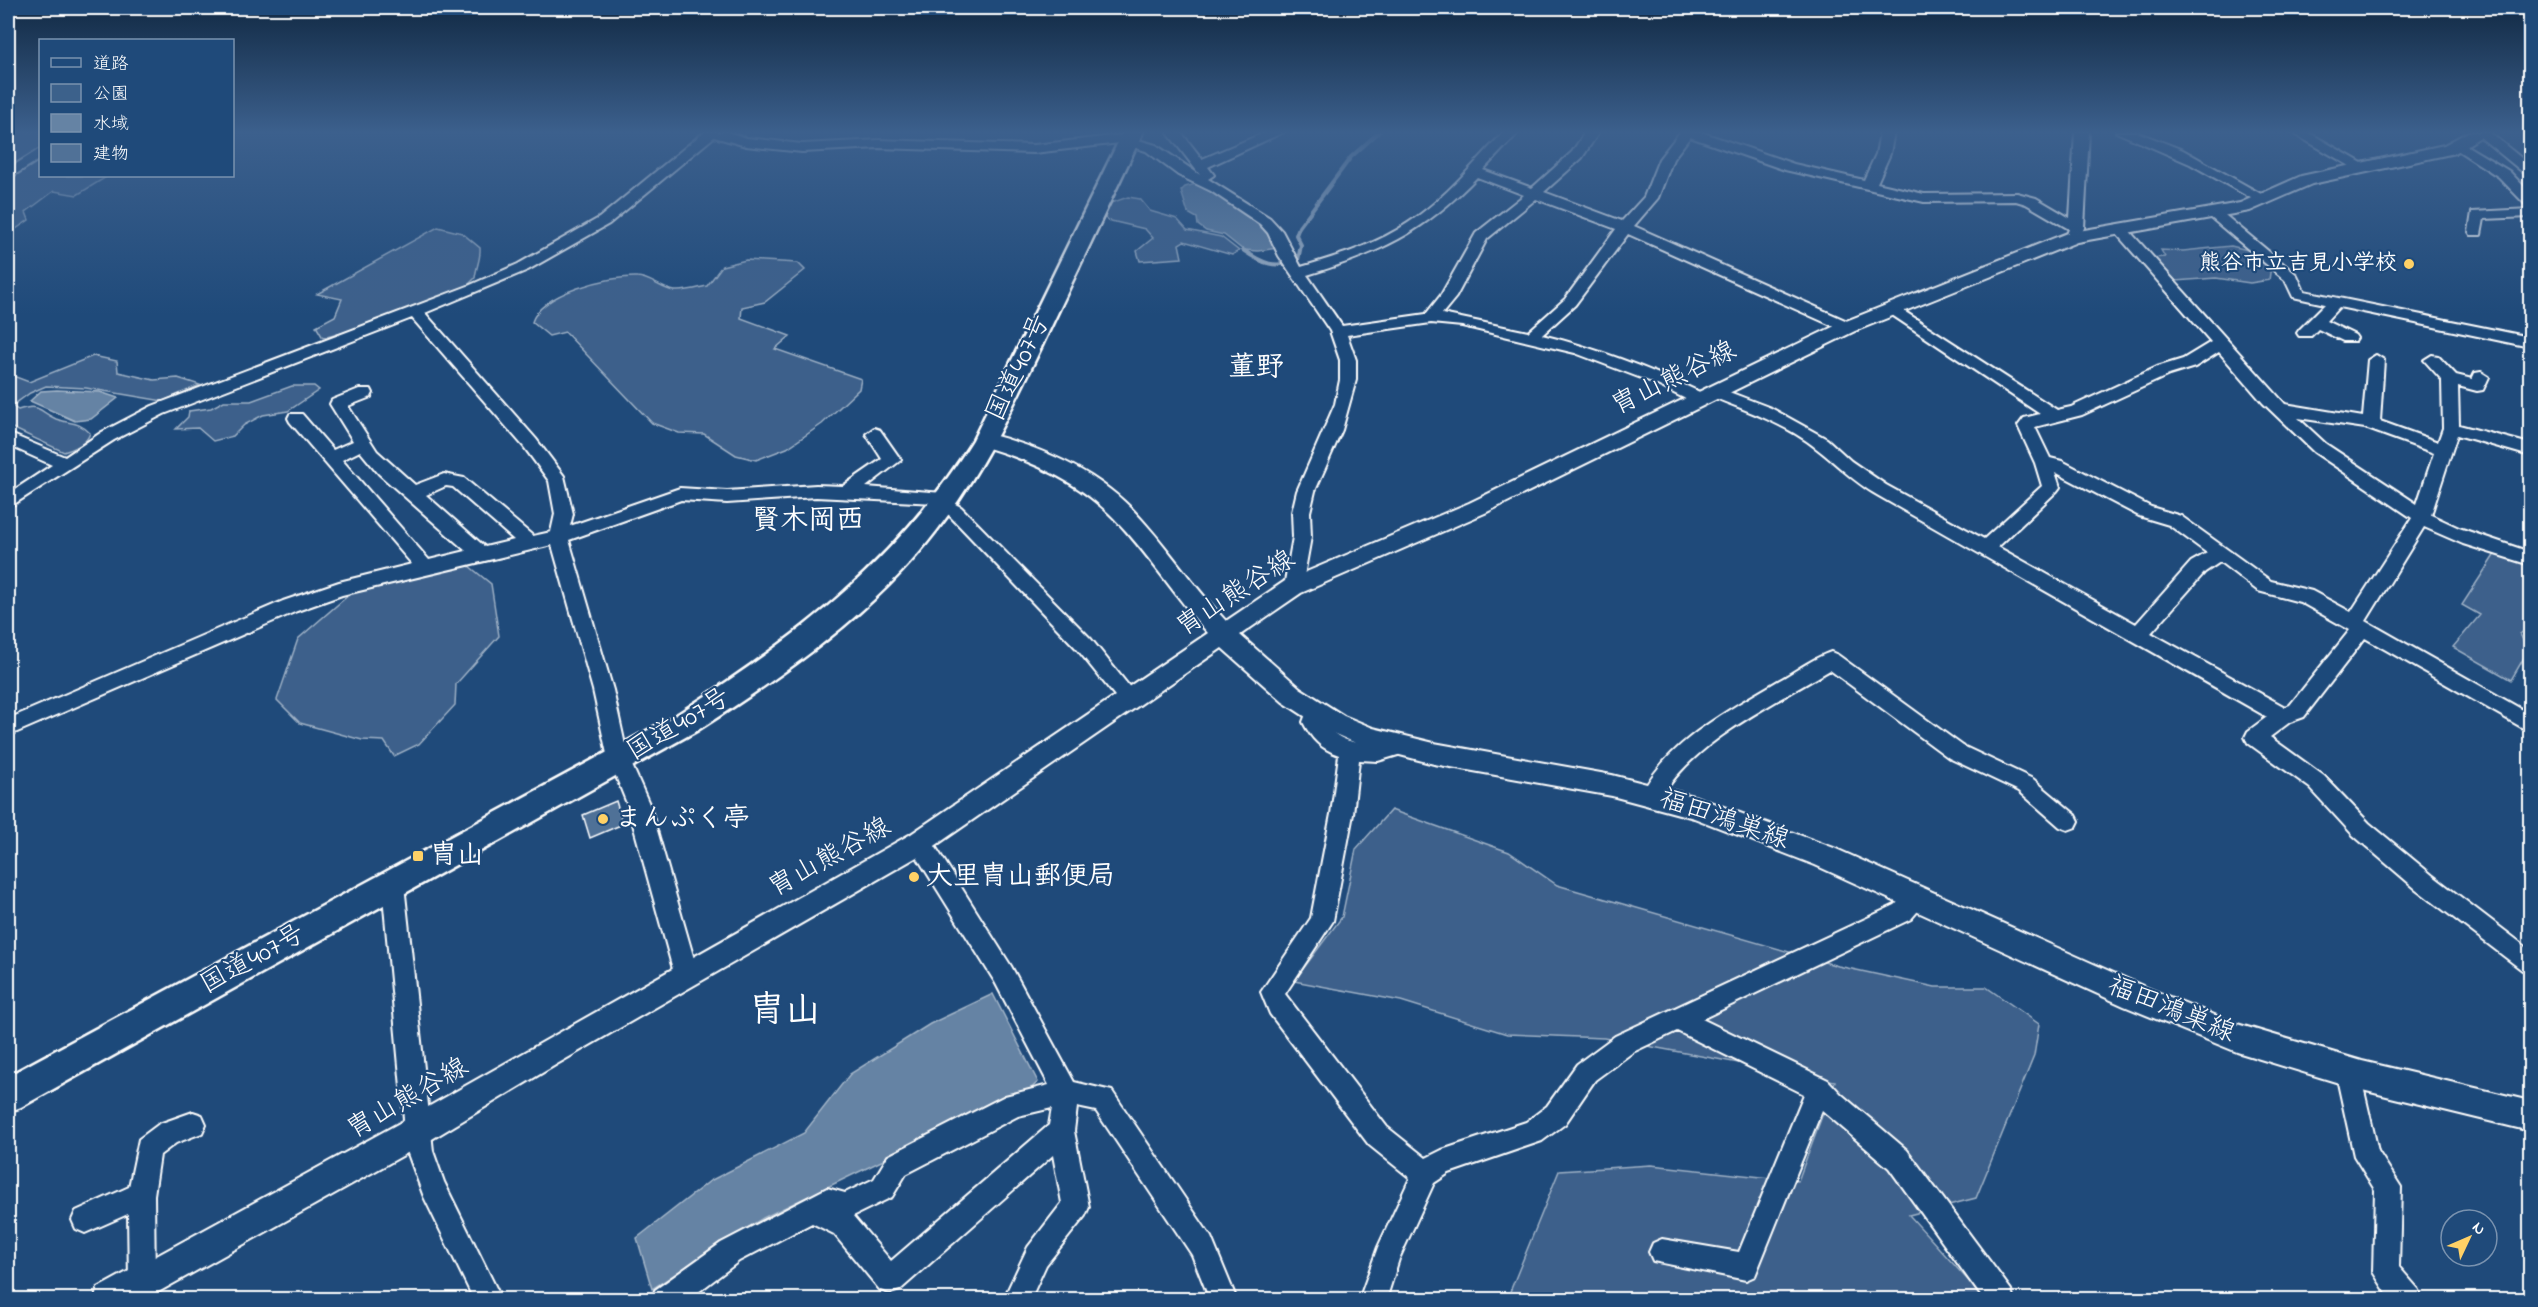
<svg xmlns="http://www.w3.org/2000/svg" width="2538" height="1307" font-family="'Indie Flower','Klee One',sans-serif">
<rect width="100%" height="100%" fill="#1f4a7a"/>
<filter id="ink" filterUnits="userSpaceOnUse"><feTurbulence type="fractalNoise" baseFrequency=".0167" numOctaves="2"/><feDisplacementMap in="SourceGraphic" scale="12" xChannelSelector="R" yChannelSelector="G"/><feConvolveMatrix kernelMatrix="1 2 1 2 8 2 1 2 1" color-interpolation-filters="sRGB"/></filter>
<g filter="url(#ink)">
<path fill="#3c618b" stroke="#9eb0c5" stroke-width="1.5" d="M8,132H40V176H108L77,195L54,191L26,212L29,220L13,231H8Z
M1128,197L1140,199L1150,211L1177,219L1187,230L1221,237L1239,251L1232,255L1184,241L1179,244L1182,258L1140,261L1137,251L1153,238L1145,229L1107,220L1104,216L1108,204Z
M438,227L462,233L480,248C481,259 476,267 475,278L464,289L350,331L323,338L316,326L335,316L342,299L317,294Z
M2231,246L2256,252L2271,266L2269,280L2250,283L2216,278L2175,281L2149,258L2165,257L2161,250L2183,251Z
M746,260L798,263L805,270L765,302L742,307L741,318L790,336L775,349L861,379L859,389L822,424L787,448L756,460L736,455L704,434L679,433L652,423L565,332L549,336L532,322C541,293 608,276 637,277C650,277 662,290 675,291C685,292 698,288 707,286L722,266Z
M93,356L117,361L118,372L154,380L178,378L200,385L163,401L86,388L46,386L30,393L12,406L18,410C41,403 38,411 56,419C71,425 77,420 90,433C86,445 75,448 64,452L8,426V374L29,382Z
M292,386H314L319,390L288,411L263,415L244,425L233,436L213,441L198,428L176,429L188,417L189,411L211,408L224,401H251Z
M2497,551L2530,562V626L2520,634L2528,651L2511,680L2453,647L2480,615L2462,605Z
M464,562L491,584L499,636L456,684L455,705L419,744L394,756L384,741L362,740L300,723L277,700L298,639L358,587Z
M1391,810L1509,852L1557,885L1838,966L1935,987H1986L2039,1024L2034,1056L1976,1198L1909,1215L1985,1299H1507L1559,1171L1651,1165L1798,1181L1835,1081L1604,1038L1507,1034L1401,1001L1294,981L1342,917L1356,849Z"/>
<path fill="#6583a4" stroke="#a3b5c8" stroke-width="1.5" d="M1196,184C1225,198 1261,221 1278,248L1258,251L1243,250L1224,235L1206,231L1198,225L1197,218L1188,213L1181,191L1185,187Z
M57,390L100,392L118,398L91,419L75,421L30,401L41,391Z
M993,994L1038,1082L1029,1090L763,1218L652,1289L637,1238L710,1181L804,1133L850,1074L930,1024Z"/>
<g fill="none" stroke-linecap="round" stroke-linejoin="round">
<path stroke="#a3b5c8" stroke-width="4" d="M1243,250C1263,264 1275,269 1298,260L1301,245L1296,235L1299,227L1351,157L1379,132"/>
</g>
<path fill="#507197" stroke="#fff" stroke-width="1.5" d="M616,801L623,824L590,838L583,815Z"/>
<g fill="none" stroke-linecap="round" stroke-linejoin="round">
<g stroke="#fff" stroke-width="4">
<path id="minor" d="M704,132H727L747,138L802,144L879,140L1034,145L1121,135L1156,145L1200,175L1167,132H1181L1202,159L1266,132H1284L1208,167L1214,175L1208,179L1270,218L1282,231L1301,267C1338,256 1376,245 1408,223C1446,198 1473,164 1504,132H1519L1483,170L1532,188L1572,152L1585,132H1599L1582,158L1544,192L1622,221L1644,197L1659,159L1680,132H1701L1794,164L1864,180L1876,154L1880,132H1894L1890,154L1877,183L1924,194L2017,193L2036,198L2070,218L2075,132H2089L2084,228L2078,240L2073,241L2066,237L2069,229L2026,204L2016,201L1924,202L1785,170L1690,137L1673,159L1658,198L1634,226L1854,324L1856,327L1854,330H1842L1628,234L1575,305L1542,335C1600,349 1653,370 1706,395L1708,399L1706,403H1694L1649,381L1575,353L1462,326L1431,323L1347,335L1356,360V380L1342,430L1315,491L1310,512L1311,537L1302,587L1300,592H1286L1284,587L1293,537L1292,512L1297,491L1335,404L1340,380V360L1330,331L1279,256L1268,233L1260,224L1211,191L1178,175L1146,151L1120,143L1034,153L879,148L802,152L746,146L714,137L609,224L528,270L425,313L536,439L564,476L573,514L570,526L680,488L727,491L816,485L843,486L882,459L866,434L874,428L880,430L901,460L866,487L956,494L959,498L953,503L961,507L1091,639L1140,700L1137,706L1130,708L1123,706L1077,649L949,515L937,510L936,503L816,497L727,503L681,500L569,540L613,690L627,754L650,806L698,973L694,981L686,984L678,981L674,973L628,806L607,754L593,690L552,545L342,595L297,611L8,736V719L283,601L339,582L412,564L290,422L288,418L290,414H302L333,450L353,441L330,404L332,400L359,389H371L373,393L371,397L348,406L377,451L415,485L444,474L464,478L533,536L551,532L555,514L549,481L524,447L412,318L164,414L114,440L8,508V494L52,465L8,445V433L65,457L102,432L152,406L468,286L518,264L599,218ZM1477,177L1524,195L1476,233L1441,295L1426,314L1342,326L1307,275C1380,253 1423,233 1477,177ZM1536,199L1616,229L1565,299L1528,332L1442,314L1456,297L1487,239ZM360,451L379,474L466,551L429,560L342,460ZM446,486L453,487L514,540L485,547L426,495Z
M2116,132H2137L2183,150L2270,199L2268,202H2258L2190,164Z
M2291,132H2308L2369,167L2367,170H2357Z
M2474,132H2489L2530,165V175L2525,174Z
M2459,141L2509,171L2530,193V205L2525,204L2499,177L2454,148L2452,145Z
M40,149V159L8,179V169Z
M2530,209V217L2484,219L2481,235H2471L2469,232L2472,212Z
M2215,210L2220,211L2297,275L2304,291L2530,337V347L2339,307L2326,321L2355,335L2357,338L2355,341H2343L2318,329L2311,336H2299L2297,333L2299,330L2325,304L2293,297L2285,280L2210,217V211Z
M2120,225L2125,226L2285,404L2363,417L2368,360L2376,355L2384,360L2380,421L2438,442L2443,428L2442,380L2424,360L2432,355L2438,356L2456,375L2472,379L2475,373L2481,372L2489,377L2483,390L2477,391L2458,386L2459,425L2530,444V456L2457,435L2431,515L2459,528L2530,552V565L2463,544L2424,527L2366,621L2530,714V732L2365,638L2304,717L2290,722L2270,737L2324,776L2369,823L2432,875L2530,950V973L2522,970L2416,889L2353,835L2310,788L2248,743L2245,737L2248,731L2267,717C2136,642 2007,570 1877,495C1854,482 1837,464 1816,448C1786,424 1745,410 1710,396L1708,392L1716,387L1771,408L1827,439L1851,461L1886,485L1984,539L2042,486L2035,463L2018,426L2024,418L2040,414L1883,309L1886,306H1896L2057,410L2071,407L2157,367L2183,359L2211,342L2115,232L2113,229L2115,226ZM2219,352L2263,403L2314,452L2412,518L2351,612L2312,591L2271,581L2181,516L2151,507L2062,461L2050,458L2035,427L2082,415L2169,375L2195,367ZM2298,418L2365,428L2434,453L2417,504L2326,444ZM2055,472L2139,516L2169,525L2207,553L2191,562L2136,624L1998,547L2057,491L2060,487ZM2220,562L2258,591L2300,602L2350,630L2290,705L2285,707L2151,633L2205,572Z
M1831,652L1838,655L1963,746L2033,779L2076,815L2079,821L2076,827L2068,830L2060,827L2019,791L1949,758L1830,670C1774,704 1691,742 1659,801L1652,804L1645,801L1641,795C1668,741 1728,711 1778,681C1795,672 1813,658 1831,652Z
M1316,704L1323,706L1326,712L1323,721C1336,742 1363,747 1385,743C1394,741 1399,737 1408,740L1411,746L1408,752L1378,761L1359,760L1353,814L1333,921L1285,994L1387,1127L1426,1158L1442,1150L1526,1122L1547,1106L1577,1064L1615,1036L1895,905L1910,891L1918,888L1926,891L1929,898L1911,919L1702,1019L1828,1080L1841,1094L1907,1150L2011,1290L2014,1300H1984L1889,1168L1822,1110L1755,1276L1746,1280L1653,1261L1649,1252L1653,1243L1662,1239L1739,1252L1804,1094L1677,1031L1633,1052L1595,1080L1565,1124L1542,1141L1449,1173L1434,1183L1399,1259L1386,1300H1359L1378,1247L1410,1178L1369,1145L1270,1014L1261,992L1311,918L1331,814L1339,755C1321,749 1311,738 1303,722L1309,706Z
M920,833L928,835L1011,966L1074,1082L1112,1091L1211,1237L1237,1300H1210L1192,1255L1096,1111L1077,1107L1074,1131L1089,1207L1085,1216L1046,1265L1030,1300H1003L1028,1247L1062,1203L1053,1155L900,1290L890,1293L880,1290L834,1234L812,1223L739,1261L688,1300H652L655,1290L721,1243L827,1188L845,1193L874,1179L888,1156L1005,1096L1049,1085L995,982L912,849L909,842L912,835ZM1052,1108L1049,1125L891,1261L853,1216L892,1197L906,1174L1018,1116Z
M393,875L401,878L404,885L433,1151L444,1182L502,1300H474L424,1197L407,1151L382,885L385,878Z
M2347,1057L2356,1061L2359,1069L2378,1151L2401,1187L2399,1267L2419,1290L2422,1300H2391L2373,1272L2375,1190L2354,1156L2335,1069L2338,1061Z
M193,1112L202,1115L206,1124L202,1133L176,1143L160,1155L154,1195L155,1282L152,1292L142,1295L132,1292L129,1282L128,1214L85,1233L76,1229L72,1220L76,1211L129,1187L139,1139L159,1124Z"/>
</g>
<g stroke="#fff" stroke-width="4">
<path id="major" d="M2468,132H2488L2455,153L2312,184L2250,211L2077,242L1855,331L1485,513L1301,593L1240,635L1300,688L1344,716L1373,728L1434,743L1612,775L1697,797L1834,848L2145,987L2237,1024L2362,1061L2530,1101V1131L2362,1090L2237,1052L2124,1006L1815,865L1694,818L1612,796L1434,764L1358,744L1326,730L1283,702L1222,648L929,850L557,1064L427,1142L144,1300H94L98,1288L405,1120L911,834L1208,633C1175,597 1149,554 1114,518C1077,480 1028,459 978,445L975,440L978,435L985,433C1039,447 1091,468 1131,508C1165,543 1192,585 1226,621L1285,581L1469,503L1841,323L2067,233L2240,203L2301,176L2444,145Z"/>
</g>
<g stroke="#fff" stroke-width="5">
<path id="highway" d="M1123,132H1143C1111,199 1080,266 1048,333C1015,402 984,469 937,530C874,613 785,674 698,730L21,1107L8,1112V1076L678,714C798,637 896,563 973,440Z"/>
</g>
<use href="#minor" fill="#1f4a7a" fill-rule="evenodd"/>
<use href="#major" fill="#1f4a7a" fill-rule="evenodd"/>
<use href="#highway" fill="#1f4a7a" fill-rule="evenodd"/>
</g>
</g>
<linearGradient id="sky" x2="0" y2="1"><stop stop-color="#112943"/><stop offset="0.42" stop-color="#3c608d"/><stop offset="1" stop-color="#3c608d" stop-opacity="0"/></linearGradient>
<rect width="2538" height="315" fill="url(#sky)"/>
<g fill="#ffd166" stroke="#1f4a7a" stroke-width="2">
<circle cx="2409" cy="264" r="6"/>
<circle cx="603" cy="819" r="6"/>
<rect x="412" y="850" width="12" height="12" rx="3"/>
<circle cx="914" cy="877" r="6"/>
</g>
<g text-anchor="middle" dominant-baseline="central" stroke-width="4.5" stroke-linejoin="round" paint-order="stroke">
<g font-size="22" font-weight="bold" fill="#fff" stroke="#1f4a7a" text-anchor="end">
<text x="2397" y="264">熊谷市立吉見小学校</text>
</g>
<g font-size="27" fill="#fff" stroke="#1f4a7a">
<text transform="translate(1019 368) rotate(-65)">国道407号</text>
<text transform="translate(1674 379) rotate(-26)">胄山熊谷線</text>
<text transform="translate(1236 594) rotate(-33)">胄山熊谷線</text>
<text transform="translate(679 725) rotate(-31)">国道407号</text>
<text transform="translate(1724 820) rotate(19)">福田鴻巣線</text>
<text transform="translate(830 858) rotate(-29)">胄山熊谷線</text>
<text transform="translate(253 960) rotate(-29)">国道407号</text>
<text transform="translate(2171 1010) rotate(22)">福田鴻巣線</text>
<text transform="translate(408 1099) rotate(-30)">胄山熊谷線</text>
</g>
<g font-size="27" font-weight="bold" fill="#fff" stroke="#1f4a7a" text-anchor="start">
<text x="615" y="819">まんぷく亭</text>
<text x="430" y="856">冑山</text>
<text x="926" y="877">大里冑山郵便局</text>
</g>
<g font-size="28" font-weight="bold" fill="#fff" stroke="#1f4a7a">
<text x="1256" y="368">董野</text>
<text x="808" y="521">賢木岡西</text>
</g>
<g font-size="36" font-weight="bold" fill="#fff" stroke="#1f4a7a">
<text x="785" y="1012">冑山</text>
</g>
</g>
<rect width="2538" height="1307" fill="none" stroke="#1f4a7a" stroke-width="30"/>
<rect x="15" y="15" width="2508" height="1277" fill="none" stroke="#fff" stroke-width="2" filter="url(#ink)"/>
<rect x="39" y="39" width="195" height="138" fill="#1f4a7a" stroke="#7992af" stroke-width="1.5"/>
<rect x="51" y="58" width="30" height="9" fill="#1f4a7a" stroke="#7992af" stroke-width="1.5"/>
<text x="93" y="69" font-size="18" fill="#ffffff">道路</text>
<rect x="51" y="84" width="30" height="18" fill="#3c618b" stroke="#7992af" stroke-width="1.5"/>
<text x="93" y="99" font-size="18" fill="#ffffff">公園</text>
<rect x="51" y="114" width="30" height="18" fill="#6583a4" stroke="#7992af" stroke-width="1.5"/>
<text x="93" y="129" font-size="18" fill="#ffffff">水域</text>
<rect x="51" y="144" width="30" height="18" fill="#507197" stroke="#7992af" stroke-width="1.5"/>
<text x="93" y="159" font-size="18" fill="#ffffff">建物</text>
<g transform="translate(2469 1238) rotate(46)"><circle r="28" fill="#1f4a7a" stroke="#7992af" stroke-width="1.5"/>
<path d="M0-4.5L10 22L0 15L-10 22Z" fill="#ffd166"/>
<text y="-9" font-size="16" font-weight="bold" text-anchor="middle" fill="#ffffff">N</text>
</g>
</svg>
